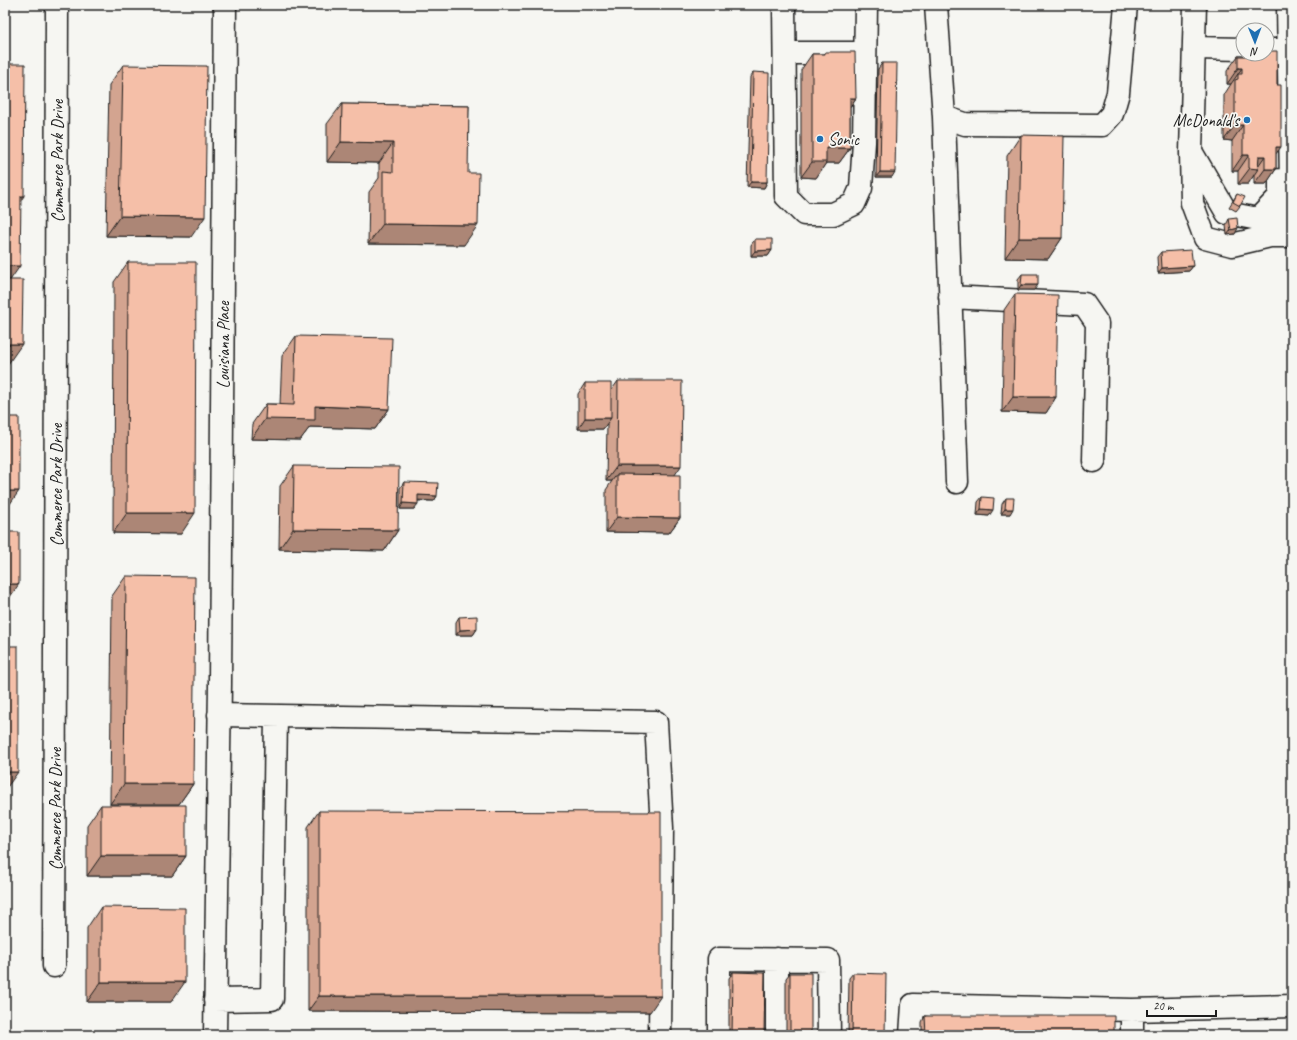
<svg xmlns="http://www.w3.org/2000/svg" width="1297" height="1040" font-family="Caveat,sans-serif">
<rect width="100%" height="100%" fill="#f6f6f2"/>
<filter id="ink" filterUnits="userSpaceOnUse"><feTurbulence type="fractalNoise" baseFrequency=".025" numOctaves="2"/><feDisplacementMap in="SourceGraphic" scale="8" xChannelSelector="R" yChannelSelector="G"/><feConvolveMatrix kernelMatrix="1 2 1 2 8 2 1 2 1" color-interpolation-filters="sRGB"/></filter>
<g filter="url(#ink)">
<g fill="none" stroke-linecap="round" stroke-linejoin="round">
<g stroke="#1c1c1c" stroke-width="25">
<path id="minor" d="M784,5L786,196L804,214H833L854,204L861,188L864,142L866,5
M936,5L944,117L965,124L1102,125L1112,114L1118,93L1126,5
M1195,5L1191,152L1192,203L1205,238L1232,245L1270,236L1285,214L1291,186L1288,5
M1194,48L1243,49
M1267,50H1289
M785,53H854
M944,117L957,482
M1192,153L1227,213L1258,219L1280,196V180
M1270,236H1292
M950,297L1084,304L1097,323L1094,461
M219,715L656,722L662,828L660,1035
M777,959V1035
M54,966L57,5
M215,1000L272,999L276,716
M215,1035L220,684L225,5
M719,1035V959L828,960L829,1035
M911,1035L913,1005L1132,1010
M1132,1035V1010L1292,1006"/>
</g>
<use href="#minor" stroke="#f6f6f2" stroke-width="22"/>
</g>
<path fill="#d3a490" stroke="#1c1c1c" d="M825,52L856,98L850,107V148L839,163H826L816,178L801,177V70L812,54H824Z
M1251,54H1267L1276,154V169L1266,184H1254V175L1248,184H1238V171H1232V141L1224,140V95L1231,84H1227V71L1238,56H1250Z
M882,63L892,177H876L878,69Z
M123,65L191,237L106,236L109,85Z
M753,72L767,182L764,188L747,187L750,77Z
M342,104L469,106L464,245L368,244L369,192L379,178V163L327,162V124Z
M1021,135L1062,238L1048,259L1005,258L1007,156Z
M1237,194L1240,206L1236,211L1229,207Z
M1229,219L1235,234L1227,235L1226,225Z
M755,239L772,250L768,256H751V245Z
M1161,252L1193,266L1189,271L1158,273L1157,257Z
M128,262L181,534L113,533L114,282Z
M1022,274L1034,290H1018V279Z
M1015,294L1056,397L1046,413L1002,412L1004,310Z
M296,336L389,409L375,429L310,427L300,440L251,439L252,424L266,404H280L282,356Z
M618,381L675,475L680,518L669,533L606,532V490L612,481H606L607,424L603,429H578V394L585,383L611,391Z
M294,466L398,530L384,551L279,549L280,486Z
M404,482L437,496L434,501H418L414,509H400V488Z
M982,497L989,516L977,515L978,502Z
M1006,498L1010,514H1001L1002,504Z
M126,576L193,784L179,804H110L112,596Z
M459,617L477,629L473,635H456V622Z
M101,805L186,856L172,876H87V825Z
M319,811L650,1012L308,1011V827Z
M101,907L171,1002H87V928Z
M733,972L764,1035H729V978Z
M790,973L811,1035H786V978Z
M853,973L885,1035H848L849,978Z
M925,1016L1114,1035H922V1022Z"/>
<path fill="#ac8676" stroke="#1c1c1c" d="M1238,68H1242L1231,84H1227Z
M850,98H856L845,114Z
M1235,125H1243L1232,141L1224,140Z
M341,142L393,143L379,163L327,162Z
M1276,147H1281L1270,162Z
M826,148H850L839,163H826L816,178L801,177L812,162Z
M1243,155H1249L1238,171H1232Z
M1259,156H1265L1256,169H1258L1248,184H1238Z
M1265,169H1276L1266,184H1254Z
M880,172H895L892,177H876Z
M751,182H767L764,188L747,187Z
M21,196H24L10,216Z
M120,216L205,217L191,237L106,236Z
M383,224L478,225L464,245L368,244Z
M1238,228L1235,234L1227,235L1231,230Z
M1019,238H1062L1048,259L1005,258Z
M772,250L768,256H751L755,251Z
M5,266H20L6,286H5Z
M1193,266L1189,271L1158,273L1162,268Z
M1021,285H1038L1034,290H1018Z
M5,344H22L8,364H5Z
M1013,397H1056L1046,413L1002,412Z
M315,406L389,409L375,429L310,427L300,440L251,439L265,419Z
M585,418H611L603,429H578Z
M617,466H681L670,482L617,474L612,481H606Z
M5,491H19L5,511Z
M418,495L437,496L434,501L415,500Z
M403,503L418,504L414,509H400Z
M981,509L993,510L989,516L977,515Z
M1005,509H1013L1010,514H1001Z
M127,513H195L181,534L113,533Z
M617,517L680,518L669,533L606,532Z
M293,529L398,530L384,551L279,549Z
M5,584H19L5,604Z
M477,629L473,635H456L460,630Z
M5,772H18L5,790Z
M124,784H193L179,804H110Z
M101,856H186L172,876H87Z
M101,982H185L171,1002H87Z
M319,996H661L650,1012L308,1011Z"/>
<path fill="#f5bfa8" stroke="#1c1c1c" d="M1267,51H1277V85H1281V147H1276V169H1265V156H1259L1258,169L1249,168V155H1243V125H1235V80L1238,79V74H1242V68H1238V56H1253V54H1267Z
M825,52H855L856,98H850V148H826V162H812V54H825Z
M882,63H897L895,172H880Z
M5,64H25L24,196H21L20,266H5Z
M123,65L207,66L205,217L120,216Z
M753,72L769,73L767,182H751Z
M342,104L469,106L468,173H479L478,225L383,224V171L393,172V143L341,142Z
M1021,135L1064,136L1062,238H1019Z
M1237,194L1245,197L1240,206L1233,202Z
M1237,218L1238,228L1231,230L1229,219Z
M755,239H772V250L755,251Z
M1191,250L1193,266L1162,268L1161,252Z
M128,262H196L195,513H127Z
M1022,274H1038V285H1021Z
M5,280H23L22,344H5Z
M1015,294L1058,295L1056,397H1013Z
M296,336L392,338L389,409L315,406V420L265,419L266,404L294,405Z
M618,381H682L681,466H617Z
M585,383H611V418H585Z
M5,417H19V491H5Z
M294,466L399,467L398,530L293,529Z
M617,474L680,475V518L617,517Z
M404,482L438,483L437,496L418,495V504L403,503Z
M982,497L994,498L993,510L981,509Z
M1006,498H1014L1013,509H1005Z
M5,532H19V584H5Z
M126,576L195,577L193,784H124Z
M477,616V629L460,630L459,617Z
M5,646H18V772H5Z
M101,805H186V856H101Z
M319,811L661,812V996H319Z
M101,907L185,908V982H101Z
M733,972L765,973L764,1035H732Z
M790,973H811V1035H790Z
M853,973L886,974L885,1035H852Z
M925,1016H1114V1035H926Z"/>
</g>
<g fill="#1f6fb2" stroke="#f6f6f2" stroke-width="1.5">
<circle cx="1247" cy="120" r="4"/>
<circle cx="820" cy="139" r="4"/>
</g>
<g text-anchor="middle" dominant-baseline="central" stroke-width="3.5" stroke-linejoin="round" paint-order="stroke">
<g font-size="17" fill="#1c1c1c" stroke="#f6f6f2" text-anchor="end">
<text x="1239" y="120">McDonald's</text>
<text x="828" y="139" text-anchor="start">Sonic</text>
</g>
<g font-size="17" fill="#1c1c1c" stroke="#f6f6f2">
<text transform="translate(57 161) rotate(-90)">Commerce Park Drive</text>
<text transform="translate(223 345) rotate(-90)">Louisiana Place</text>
<text transform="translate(56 485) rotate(-90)">Commerce Park Drive</text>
<text transform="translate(55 809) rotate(-90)">Commerce Park Drive</text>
</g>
</g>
<rect width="1297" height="1040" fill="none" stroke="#f6f6f2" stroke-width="20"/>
<rect x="10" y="10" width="1277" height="1020" fill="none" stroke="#1c1c1c" stroke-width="1.5" filter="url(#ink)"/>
<g transform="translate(1255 42) rotate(179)"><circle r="19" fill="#f6f6f2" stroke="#9f9f9c"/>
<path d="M0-3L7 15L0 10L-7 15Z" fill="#1f6fb2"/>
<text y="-6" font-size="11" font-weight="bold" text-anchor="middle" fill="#1c1c1c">N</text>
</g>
<path d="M1147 1010v6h69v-6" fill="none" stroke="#1c1c1c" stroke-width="2"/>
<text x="1153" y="1010" font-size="12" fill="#1c1c1c" stroke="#f6f6f2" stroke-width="3" paint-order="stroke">20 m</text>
</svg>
